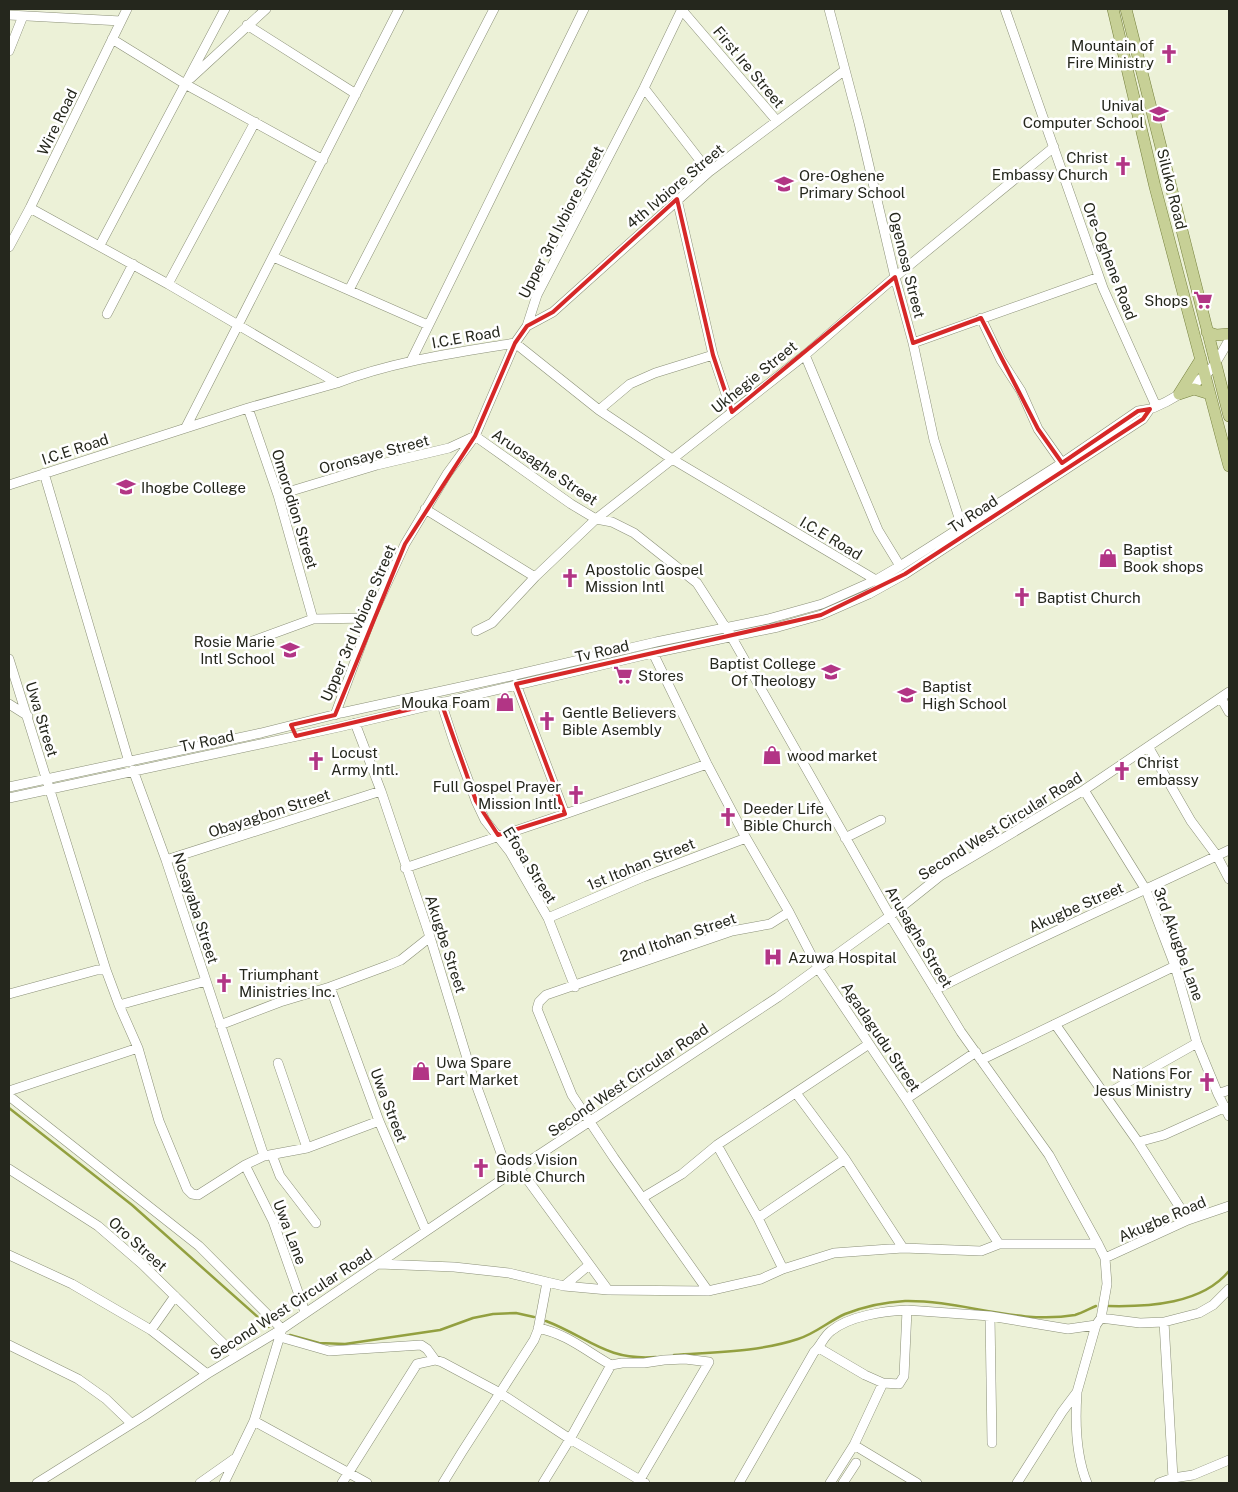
<svg xmlns="http://www.w3.org/2000/svg" width="1238" height="1492" font-family="'Public Sans',sans-serif">
<rect width="100%" height="100%" fill="#ecf1d7"/>
<g fill="none" stroke-linecap="round" stroke-linejoin="round">
<path stroke="#93a040" stroke-width="2.5" d="M9,1108L132,1205L269,1327
M1108,1306C1149,1307 1202,1304 1229,1271
M546,1321C588,1337 606,1361 656,1357
M290,1335L319,1343L345,1344L440,1330L473,1318L493,1314L516,1313L534,1317
M674,1355C715,1352 759,1352 798,1339C815,1334 829,1321 845,1314C863,1307 885,1302 905,1301C962,1300 1017,1325 1075,1315C1082,1313 1089,1309 1096,1306"/>
<g stroke="#8b9078" stroke-width="10">
<path id="minor" d="M681,9L777,121
M829,9L859,123L895,277L913,343L934,440L962,527
M1005,9L1103,288L1156,406
M9,15L121,21
M247,25L356,94
M112,39L185,84L323,160
M9,51L23,16
M191,78L266,9
M644,88L709,172
M677,199L713,355L732,412
M30,208L168,284L337,383
M100,245L225,9
M9,247L30,208L127,9
M273,257L428,325
M168,284L255,122
M349,290L494,9
M107,314L133,264
M981,318L1001,360L1021,391L1038,429L1062,463
M527,326L553,312L709,172L845,70
M913,343L1099,277
M805,355L878,530L900,566
M411,361L584,9
M248,408L278,495L313,619
M1153,408C1170,401 1189,389 1204,376C1215,367 1222,352 1229,340
M599,410L630,384L655,373L713,355
M186,427L399,9
M44,473L129,762
M9,485L248,408L337,383C394,361 455,353 515,343L599,410L672,459L876,580
M278,495L377,465L449,448L475,436L571,504L596,519L612,522L634,533L697,583L731,636L890,916L961,1032L1049,1155L1098,1244L1105,1258L1107,1284L1101,1318L1096,1325L1077,1392L1062,1412L1017,1483
M425,509L535,577
M476,631L492,623L535,577L596,519L805,355L895,277L1054,147
M253,641L313,619L371,618
M653,653L707,764L746,838L789,912L818,968L906,1099L999,1244
M9,659L106,970L119,1005L138,1048L159,1121L187,1189L192,1194L198,1195L245,1165L264,1156
M516,684L565,814
M1221,698L1229,712
M441,702L454,742L476,801L485,820L510,852L548,918L575,987
M9,704L28,716
M335,715L371,618L405,544L447,474L475,436L515,343L527,326L537,295L644,88L682,9
M355,723L381,791L430,937L470,1068L509,1175
M1149,748L1191,821L1217,856L1229,879
M133,770L166,860L264,1156L307,1148L379,1121
M9,787L261,733L341,713L515,675L656,642L768,619L822,604L876,580L900,566L1062,463L1138,411L1150,409L1143,419L905,574L869,594L821,615L778,627L653,653L339,727L9,798
M1084,790L1146,890L1175,966L1197,1043L1218,1094L1229,1116
M845,838L881,820
M166,860L381,791
M405,868L565,814L707,764
M548,918L643,877L746,838
M330,987L379,1121L426,1231
M935,990C1032,940 1131,897 1229,850
M9,994L97,970H106
M119,1005L206,981
M1055,1024L1138,1142L1188,1220
M220,1025L280,1002L330,987L389,965L401,960L430,937
M981,1060L1175,966
M278,1063L307,1148
M9,1091L138,1048
M796,1093L845,1159L903,1248
M1218,1094L1229,1090
M1105,1095L1197,1043
M9,1096L199,1246L282,1329L254,1421L224,1483
M906,1099L976,1052
M1138,1142L1164,1135L1226,1107
M717,1145L758,1218L783,1269
M272,1155L280,1176L316,1223
M245,1165L273,1221L305,1312
M519,1168L608,1290
M9,1169L98,1226L142,1264L236,1356
M642,1198L682,1174L717,1145L869,1044
M758,1218L845,1159
M9,1255L72,1284L151,1330L207,1374
M1105,1258L1188,1220L1229,1206
M379,1264L454,1267L509,1273L564,1286L608,1290L708,1291L761,1279L783,1269L834,1253L903,1248L981,1251L999,1244H1098
M564,1286L589,1265
M708,1291L614,1158L572,1095L537,1009L539,1002L546,995L732,931L770,924L789,912
M990,1316L992,1443
M1101,1318L1140,1323L1164,1322L1199,1313L1213,1305L1229,1289
M1164,1322L1173,1478
M538,1328C567,1334 586,1351 611,1365L622,1363H644L664,1360L685,1359L709,1362L638,1483
M151,1330L175,1296
M280,1337L329,1351L421,1345L427,1349L435,1360
M9,1345L78,1379L106,1399L131,1423
M819,1348L865,1375L883,1383L854,1445L830,1483
M883,1383L899,1384L904,1376L907,1310
M1077,1393C1075,1422 1076,1456 1087,1483
M254,1421L367,1483
M854,1445L917,1483
M37,1483L144,1416L207,1374L282,1329L519,1168L778,997L890,916L940,876L1084,790L1229,692
M200,1483L234,1459
M342,1483L417,1364L435,1360L442,1362L500,1393L570,1439L645,1483
M443,1483L462,1452L534,1340L538,1330L547,1282
M543,1483L570,1439L611,1365
M739,1483L814,1352C821,1346 823,1337 831,1331C849,1316 884,1311 907,1310L990,1316L1068,1329L1096,1325
M843,1483L856,1463
M1159,1483L1173,1478L1193,1475L1229,1460"/>
</g>
<g stroke="#76813e" stroke-width="12">
<path id="major" d="M1113,9L1155,187L1229,466
M1126,9L1229,416
M1207,332L1216,335L1229,334
M1179,394L1201,359
M1179,394L1194,389L1210,394"/>
</g>
<use href="#minor" stroke="#fff" stroke-width="9"/>
<use href="#major" stroke="#c7d096" stroke-width="11"/>
</g>
<path fill="none" stroke="#d62828" stroke-width="4" stroke-linejoin="round" d="M677,199L713,355L732,412L895,277L913,343L981,318L1038,429L1062,463L1138,411L1150,409L1143,419L905,574L821,615L516,684L565,814L498,835L476,801L441,702L296,736L291,725L335,715L405,544L475,436L515,343L527,326L553,312Z"/>
<defs>
<g id="church-bare" transform="scale(1.5)"><path d="M-1.2-6h2.4v3.5h3.3v2.4h-3.3V6h-2.4V-.1h-3.3v-2.4h3.3Z" fill="#b23585" stroke="#fff" stroke-width="2.5" paint-order="stroke"/></g>
<g id="school-bare" transform="scale(1.5)"><path d="M0-5L7-2L0 1L-7-2ZM-4 1L0 2.5L4 1V4Q0 6-4 4Z" fill="#b23585" stroke="#fff" stroke-width="2.5" paint-order="stroke"/></g>
<g id="supermarket-bare" transform="scale(1.5)"><path d="M-6-5.5h2.5l.6 2H6L4.5 2H-2.5L-4.4-4H-6ZM-1.5 3.2a1.3 1.3 0 1 0 .1 0ZM3 3.2a1.3 1.3 0 1 0 .1 0Z" fill="#b23585" stroke="#fff" stroke-width="2.5" paint-order="stroke"/></g>
<g id="shop-bare" transform="scale(1.5)"><path d="M-5-2.5h2.3a2.7 3.5 0 0 1 5.4 0H5L5.5 6h-11ZM-1.5-2.5h3a1.5 2.3 0 0 0-3 0Z" fill="#b23585" stroke="#fff" stroke-width="2.5" paint-order="stroke"/></g>
<g id="university-bare" transform="scale(1.5)"><path d="M0-5L7-2L0 1L-7-2ZM-4 1L0 2.5L4 1V4Q0 6-4 4Z" fill="#b23585" stroke="#fff" stroke-width="2.5" paint-order="stroke"/></g>
<g id="hospital-bare" transform="scale(1.5)"><path d="M-5-5h3v3.5h4V-5h3V5h-3V1.5h-4V5h-3Z" fill="#b23585" stroke="#fff" stroke-width="2.5" paint-order="stroke"/></g>
</defs>
<g fill-rule="evenodd">
<use href="#church-bare" x="1169" y="54"/>
<use href="#school-bare" x="1159" y="114"/>
<use href="#church-bare" x="1123" y="166"/>
<use href="#school-bare" x="784" y="184"/>
<use href="#supermarket-bare" x="1203" y="300"/>
<use href="#school-bare" x="126" y="487"/>
<use href="#shop-bare" x="1108" y="558"/>
<use href="#church-bare" x="570" y="578"/>
<use href="#church-bare" x="1022" y="597"/>
<use href="#school-bare" x="290" y="650"/>
<use href="#university-bare" x="831" y="672"/>
<use href="#supermarket-bare" x="623" y="675"/>
<use href="#university-bare" x="907" y="695"/>
<use href="#shop-bare" x="505" y="702"/>
<use href="#church-bare" x="547" y="721"/>
<use href="#shop-bare" x="772" y="755"/>
<use href="#church-bare" x="316" y="761"/>
<use href="#church-bare" x="1122" y="771"/>
<use href="#church-bare" x="576" y="795"/>
<use href="#church-bare" x="728" y="817"/>
<use href="#hospital-bare" x="773" y="957"/>
<use href="#church-bare" x="224" y="983"/>
<use href="#shop-bare" x="421" y="1071"/>
<use href="#church-bare" x="1207" y="1082"/>
<use href="#church-bare" x="481" y="1168"/>
</g>
<g text-anchor="middle" dominant-baseline="central" stroke-width="5" stroke-linejoin="round" paint-order="stroke">
<g font-size="15" fill="#25271d" stroke="#fff" text-anchor="start">
<text x="1154" y="45" text-anchor="end">Mountain of<tspan x="1154" dy="17">Fire Ministry</tspan></text>
<text x="1144" y="105" text-anchor="end">Unival<tspan x="1144" dy="17">Computer School</tspan></text>
<text x="1108" y="157" text-anchor="end">Christ<tspan x="1108" dy="17">Embassy Church</tspan></text>
<text x="799" y="175">Ore-Oghene<tspan x="799" dy="17">Primary School</tspan></text>
<text x="1188" y="300" text-anchor="end">Shops</text>
<text x="141" y="487">Ihogbe College</text>
<text x="1123" y="549">Baptist<tspan x="1123" dy="17">Book shops</tspan></text>
<text x="585" y="569">Apostolic Gospel<tspan x="585" dy="17">Mission Intl</tspan></text>
<text x="1037" y="597">Baptist Church</text>
<text x="275" y="641" text-anchor="end">Rosie Marie<tspan x="275" dy="17">Intl School</tspan></text>
<text x="816" y="663" text-anchor="end">Baptist College<tspan x="816" dy="17">Of Theology</tspan></text>
<text x="638" y="675">Stores</text>
<text x="922" y="686">Baptist<tspan x="922" dy="17">High School</tspan></text>
<text x="490" y="702" text-anchor="end">Mouka Foam</text>
<text x="562" y="712">Gentle Believers<tspan x="562" dy="17">Bible Asembly</tspan></text>
<text x="331" y="752">Locust<tspan x="331" dy="17">Army Intl.</tspan></text>
<text x="787" y="755">wood market</text>
<text x="1137" y="762">Christ<tspan x="1137" dy="17">embassy</tspan></text>
<text x="561" y="786" text-anchor="end">Full Gospel Prayer<tspan x="561" dy="17">Mission Intl.</tspan></text>
<text x="743" y="808">Deeder Life<tspan x="743" dy="17">Bible Church</tspan></text>
<text x="788" y="957">Azuwa Hospital</text>
<text x="239" y="974">Triumphant<tspan x="239" dy="17">Ministries Inc.</tspan></text>
<text x="436" y="1062">Uwa Spare<tspan x="436" dy="17">Part Market</tspan></text>
<text x="1192" y="1073" text-anchor="end">Nations For<tspan x="1192" dy="17">Jesus Ministry</tspan></text>
<text x="496" y="1159">Gods Vision<tspan x="496" dy="17">Bible Church</tspan></text>
</g>
<g font-size="15" fill="#25271d" stroke="#fff">
<text transform="translate(749 67) rotate(50)">First Ire Street</text>
<text transform="translate(57 122) rotate(-64)">Wire Road</text>
<text transform="translate(675 186) rotate(-40)">4th Ivbiore Street</text>
<text transform="translate(1172 189) rotate(76)">Siluko Road</text>
<text transform="translate(561 222) rotate(-63)">Upper 3rd Ivbiore Street</text>
<text transform="translate(1110 261) rotate(69)">Ore-Oghene Road</text>
<text transform="translate(907 265) rotate(76)">Ogenosa Street</text>
<text transform="translate(466 337) rotate(-10)">I.C.E Road</text>
<text transform="translate(754 377) rotate(-39)">Ukhegie Street</text>
<text transform="translate(75 449) rotate(-18)">I.C.E Road</text>
<text transform="translate(374 454) rotate(-15)">Oronsaye Street</text>
<text transform="translate(545 467) rotate(34)">Aruosaghe Street</text>
<text transform="translate(295 509) rotate(73)">Omorodion Street</text>
<text transform="translate(973 514) rotate(-33)">Tv Road</text>
<text transform="translate(831 538) rotate(31)">I.C.E Road</text>
<text transform="translate(358 623) rotate(-67)">Upper 3rd Ivbiore Street</text>
<text transform="translate(602 651) rotate(-13)">Tv Road</text>
<text transform="translate(42 719) rotate(73)">Uwa Street</text>
<text transform="translate(207 741) rotate(-12)">Tv Road</text>
<text transform="translate(269 813) rotate(-18)">Obayagbon Street</text>
<text transform="translate(1000 826) rotate(-32)">Second West Circular Road</text>
<text transform="translate(641 864) rotate(-22)">1st Itohan Street</text>
<text transform="translate(530 865) rotate(58)">Efosa Street</text>
<text transform="translate(1076 907) rotate(-24)">Akugbe Street</text>
<text transform="translate(196 908) rotate(72)">Nosayaba Street</text>
<text transform="translate(678 937) rotate(-19)">2nd Itohan Street</text>
<text transform="translate(919 937) rotate(59)">Arusaghe Street</text>
<text transform="translate(446 944) rotate(72)">Akugbe Street</text>
<text transform="translate(1179 944) rotate(70)">3rd Akugbe Lane</text>
<text transform="translate(881 1037) rotate(56)">Agadagudu Street</text>
<text transform="translate(628 1080) rotate(-34)">Second West Circular Road</text>
<text transform="translate(389 1105) rotate(69)">Uwa Street</text>
<text transform="translate(1162 1219) rotate(-23)">Akugbe Road</text>
<text transform="translate(290 1232) rotate(69)">Uwa Lane</text>
<text transform="translate(138 1244) rotate(42)">Oro Street</text>
<text transform="translate(291 1304) rotate(-33)">Second West Circular Road</text>
</g>
</g>
<rect width="1238" height="1492" fill="none" stroke="#25271d" stroke-width="20"/>
</svg>
